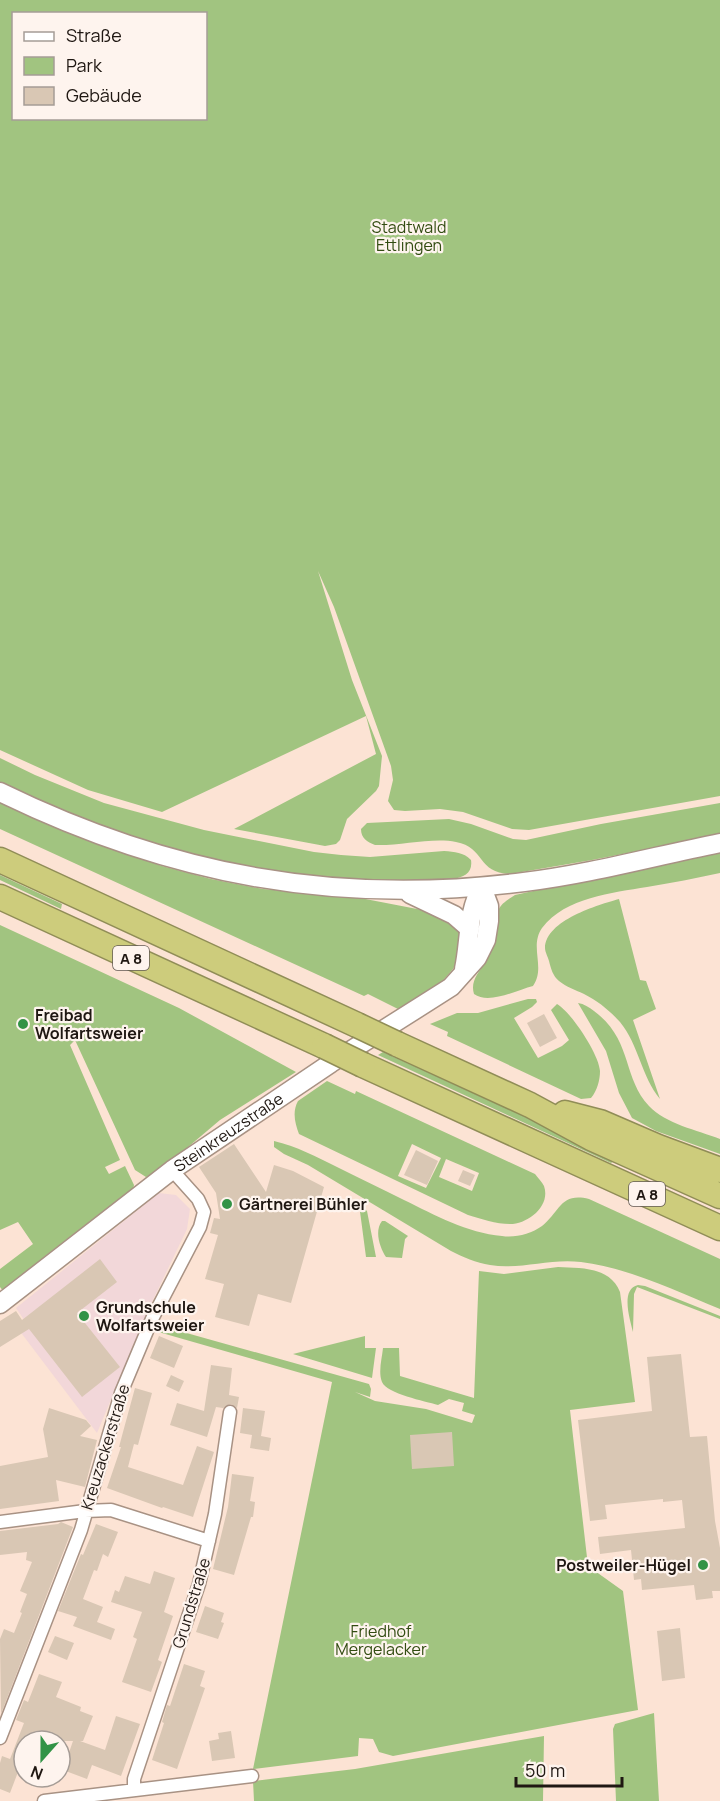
<svg xmlns="http://www.w3.org/2000/svg" width="720" height="1801" font-family="Manrope,sans-serif">
<rect width="100%" height="100%" fill="#fce3d4"/>
<path fill="#f2d7d9" d="M159,1193L176,1195L190,1209L187,1229L150,1306L97,1433L19,1330L27,1324L16,1308Z"/>
<path fill="#a1c480" fill-rule="evenodd" d="M0,0H720V796L529,830L512,829L463,812L440,809L405,811L394,810L388,801L393,780L391,766L334,607L318,571L352,680L382,756L379,786L376,791L347,819L340,840L336,844L325,846L234,829L376,754L366,716L162,812L88,790L0,750ZM14,14H206V118H14Z
M0,758L35,775L104,803L204,830L314,852L341,855L370,857L444,851C455,852 463,852 471,860C473,873 464,877 453,879L363,882L233,867L104,830L0,784Z
M0,802L71,834L162,866L211,879L263,889L355,897L443,914L461,931L456,964L453,969L441,983L400,1010L368,994L364,996L0,829Z
M720,803V835L592,860L510,874C477,873 485,847 456,842C433,837 400,846 375,845C367,842 361,838 361,829L367,823L449,819L471,824L513,839L526,840L601,824Z
M720,850V873C696,878 672,883 647,887C612,893 566,897 542,928C529,947 546,968 533,986C517,990 489,1005 474,994C470,981 479,973 484,963C491,946 492,927 498,911C501,903 509,899 515,895Z
M0,875L62,904L61,909L0,880Z
M619,899L640,980L646,981L656,1009L633,1020L660,1099C641,1076 639,1045 620,1022C609,1010 598,1001 584,994C576,990 566,987 559,981C553,976 551,969 549,961C548,957 545,952 545,948C546,920 598,905 619,899Z
M0,925L179,1008L296,1072L220,1120L155,1175L146,1177L135,1170L75,1040L70,1045L120,1160L105,1167L109,1174L125,1166L134,1185L133,1190L112,1208L110,1206L44,1257L45,1260L3,1291L0,1287V1269L33,1244L18,1222L0,1230Z
M528,999H536L537,1002L532,1007L514,1018L538,1058L562,1046L569,1040L551,1010L557,1004C571,1012 599,1054 600,1071C600,1080 597,1091 591,1098L581,1099L447,1036L448,1032L430,1024L457,1013H478Z
M578,1003C584,1004 589,1007 594,1011C633,1040 622,1077 649,1106C666,1124 697,1130 720,1139V1154L656,1131L632,1118L619,1093L606,1051Z
M383,1052L613,1157L614,1161L611,1163L378,1055Z
M327,1081L355,1094L356,1091L535,1174C538,1178 542,1182 544,1186C551,1206 528,1224 510,1224C496,1224 481,1219 468,1215L299,1134C295,1123 292,1112 298,1101ZM412,1144L441,1158L426,1188L398,1176ZM446,1159L479,1173L472,1191L439,1177Z
M274,1141C296,1146 317,1157 337,1167C359,1178 382,1189 404,1200C435,1215 467,1233 502,1236C515,1238 531,1234 542,1226C560,1212 560,1192 589,1199L720,1259V1309C676,1291 629,1268 581,1262C550,1258 520,1270 490,1265C476,1263 463,1257 451,1251L308,1165L284,1154L274,1147Z
M359,1204L367,1211L376,1257H366Z
M382,1221H385L408,1236L405,1239L402,1258L386,1257C380,1248 374,1231 382,1221Z
M558,1267C582,1268 610,1267 620,1292L635,1402L570,1410L588,1566L623,1591L638,1710L393,1756L379,1752L373,1739L359,1738L358,1756L253,1769L332,1382L155,1331L158,1325L369,1384L371,1389L370,1397L355,1392L375,1401L426,1409L472,1423L475,1415L462,1411L464,1403L449,1399L438,1405C425,1401 387,1394 382,1382C378,1372 382,1358 383,1348H399L400,1376L474,1398L479,1271L504,1274Z
M638,1285L645,1286L720,1316V1319L637,1287L634,1294L633,1332C630,1320 620,1289 638,1285Z
M365,1336V1348H376L372,1378L293,1354Z
M654,1713L659,1801H616L613,1729L615,1724Z
M544,1736L543,1801H254L253,1781L355,1769Z"/>
<path fill="#d9c7b4" d="M544,1014L557,1038L540,1047L527,1023Z
M234,1144L266,1192L274,1165L293,1171L324,1187L291,1303L258,1294L249,1326L215,1317L224,1284L205,1279L218,1235L210,1233L214,1218L220,1219L216,1193L199,1167Z
M416,1150L438,1161L427,1185L404,1175Z
M463,1170L475,1175L470,1186L458,1181Z
M100,1259L117,1282L77,1313L120,1367L82,1397L29,1329L0,1347V1321L16,1311L22,1320Z
M159,1336L183,1346L174,1368L150,1358Z
M681,1354L690,1437L707,1436L715,1521L720,1548V1591H712L713,1598L696,1600L694,1585L642,1590L641,1579L634,1580L631,1550L600,1554L598,1537L685,1528L682,1500L663,1502V1499L605,1505L607,1519L590,1521L578,1420L652,1411L647,1357Z
M211,1365L232,1368L229,1395L239,1397L237,1408L231,1404L223,1408L216,1407L207,1437L170,1425L177,1403L204,1411Z
M171,1375L184,1381L179,1392L166,1386Z
M135,1388L152,1393L138,1445L134,1444L128,1467L183,1485L197,1446L214,1452L193,1517L163,1507L162,1508L107,1488L121,1447H119L123,1432Z
M49,1408L86,1420L91,1426L80,1436L97,1440L85,1487L56,1480L59,1501L0,1509V1466L48,1457L43,1429Z
M243,1408L265,1411L261,1436L271,1438L269,1451L250,1448L252,1435L240,1433Z
M452,1432L454,1466L412,1469L410,1435Z
M232,1474L254,1477L250,1501L255,1502L253,1517H251L234,1575L213,1569L228,1507Z
M61,1522L73,1527L1,1714L0,1639L4,1629L14,1633L22,1613L20,1612L27,1594L20,1591L32,1562L26,1560L27,1552L0,1555V1531L58,1524Z
M96,1524L118,1532L108,1557L103,1554L97,1571L94,1570L83,1599L103,1607L97,1622L115,1629L111,1640L73,1626L77,1617L58,1611L81,1554L83,1555Z
M154,1571L175,1578L164,1612L173,1616L158,1660L162,1662L151,1692L122,1682L137,1639L133,1637L142,1612L111,1602L115,1590L119,1592L125,1576L150,1584Z
M205,1606L224,1613L221,1622L224,1623L218,1639L196,1632Z
M680,1628L685,1678L662,1681L657,1631Z
M55,1636L74,1643L67,1660L48,1652Z
M184,1664L205,1671L200,1686L205,1688L177,1769L152,1760L164,1723L162,1722L167,1705L170,1706Z
M39,1674L62,1682L56,1697L81,1707L80,1711L93,1716L83,1741H80L105,1750L116,1716L140,1724L121,1776L92,1765L87,1779L63,1770L73,1741H24V1774L18,1772L10,1793L0,1789V1763L2,1756L10,1759L24,1723L16,1720L24,1700L28,1702Z
M231,1731L235,1758L212,1761L209,1741L219,1739L218,1733Z"/>
<g fill="none" stroke-linecap="round" stroke-linejoin="round">
<g stroke="#a89284" stroke-width="15">
<path id="street" d="M0,1522L85,1511L111,1510L209,1541
M0,1738L81,1530L121,1393L152,1319L200,1227L204,1212L198,1199L172,1170
M134,1790V1779L199,1584L215,1514L230,1412
M44,1801L252,1776"/>
</g>
<g stroke="#a89284" stroke-width="21">
<g id="secondary">
<path d="M0,792C170,875 336,906 524,882C590,874 655,856 720,843"/>
<path d="M410,894L454,915L470,929"/>
<path d="M464,969C470,941 467,912 482,887"/>
<path id="s1" d="M0,1304L172,1170L331,1063L451,987L477,958L486,940L489,921V906L482,887"/>
</g>
</g>
<g stroke="#908d57" stroke-width="27">
<path id="highway" d="M0,860L357,1025
M0,897L324,1046
M397,1044L530,1105L591,1138L720,1196
M363,1065L720,1228
M565,1113L600,1122L658,1147L720,1170"/>
</g>
<use href="#street" stroke="#fff" stroke-width="12"/>
<use href="#secondary" stroke="#fff" stroke-width="18"/>
<use href="#highway" stroke="#cdcc7c" stroke-width="24"/>
<g stroke="#908d57" stroke-width="27" stroke-linecap="butt">
<path id="highway-bridge" d="M357,1025L397,1044
M324,1046L363,1065"/>
</g>
<use href="#highway-bridge" stroke="#cdcc7c" stroke-width="24"/>
</g>
<g fill="#329346" stroke="#fef4ee" stroke-width="2">
<circle cx="23" cy="1024" r="6"/>
<circle cx="227" cy="1204" r="6"/>
<circle cx="84" cy="1316" r="6"/>
<circle cx="703" cy="1565" r="6"/>
</g>
<g text-anchor="middle" dominant-baseline="central" stroke-width="4.5" stroke-linejoin="round" paint-order="stroke">
<g fill="#fef4ee" stroke="#625954" stroke-width="1.5">
<rect x="113" y="946" width="36" height="24" rx="4.5"/>
<rect x="629" y="1182" width="36" height="24" rx="4.5"/>
</g>
<g font-size="15" font-weight="bold" fill="#1f1712">
<text x="131" y="958">A 8</text>
<text x="647" y="1194">A 8</text>
</g>
<g font-size="16" fill="#324c11" stroke="#fef4ee">
<text x="409" y="227">Stadtwald<tspan x="409" dy="18">Ettlingen</tspan></text>
<text x="381" y="1631">Friedhof<tspan x="381" dy="18">Mergelacker</tspan></text>
</g>
<g font-size="16" font-weight="bold" fill="#1f1712" stroke="#fef4ee" text-anchor="start">
<text x="35" y="1015">Freibad<tspan x="35" dy="18">Wolfartsweier</tspan></text>
<text x="239" y="1204">Gärtnerei Bühler</text>
<text x="96" y="1307">Grundschule<tspan x="96" dy="18">Wolfartsweier</tspan></text>
<text x="691" y="1565" text-anchor="end">Postweiler-Hügel</text>
</g>
<g font-size="16" fill="#1f1712" stroke="#fef4ee">
<text stroke="none"><textPath href="#s1" startOffset="286">Steinkreuzstraße</textPath></text>
<text transform="translate(105 1447) rotate(-73)">Kreuzackerstraße</text>
<text transform="translate(191 1603) rotate(-73)">Grundstraße</text>
</g>
</g>
<rect x="12" y="12" width="195" height="108" fill="#fef4ee" stroke="#a59c96" stroke-width="1.5"/>
<rect x="24" y="32" width="30" height="9" fill="#ffffff" stroke="#a59c96" stroke-width="1.5"/>
<text x="66" y="42" font-size="18" fill="#1f1712">Straße</text>
<rect x="24" y="57" width="30" height="18" fill="#a1c480" stroke="#a59c96" stroke-width="1.5"/>
<text x="66" y="72" font-size="18" fill="#1f1712">Park</text>
<rect x="24" y="87" width="30" height="18" fill="#d9c7b4" stroke="#a59c96" stroke-width="1.5"/>
<text x="66" y="102" font-size="18" fill="#1f1712">Gebäude</text>
<g transform="translate(42 1759) rotate(201)"><circle r="28" fill="#fef4ee" stroke="#a59c96" stroke-width="1.5"/>
<path d="M0-4.5L10 22L0 15L-10 22Z" fill="#329346"/>
<text y="-9" font-size="16" font-weight="bold" text-anchor="middle" fill="#1f1712">N</text>
</g>
<path d="M516 1777v9h106v-9" fill="none" stroke="#1f1712" stroke-width="3"/>
<text x="525" y="1777" font-size="18" fill="#1f1712" stroke="#fef4ee" stroke-width="4.5" paint-order="stroke">50 m</text>
</svg>
